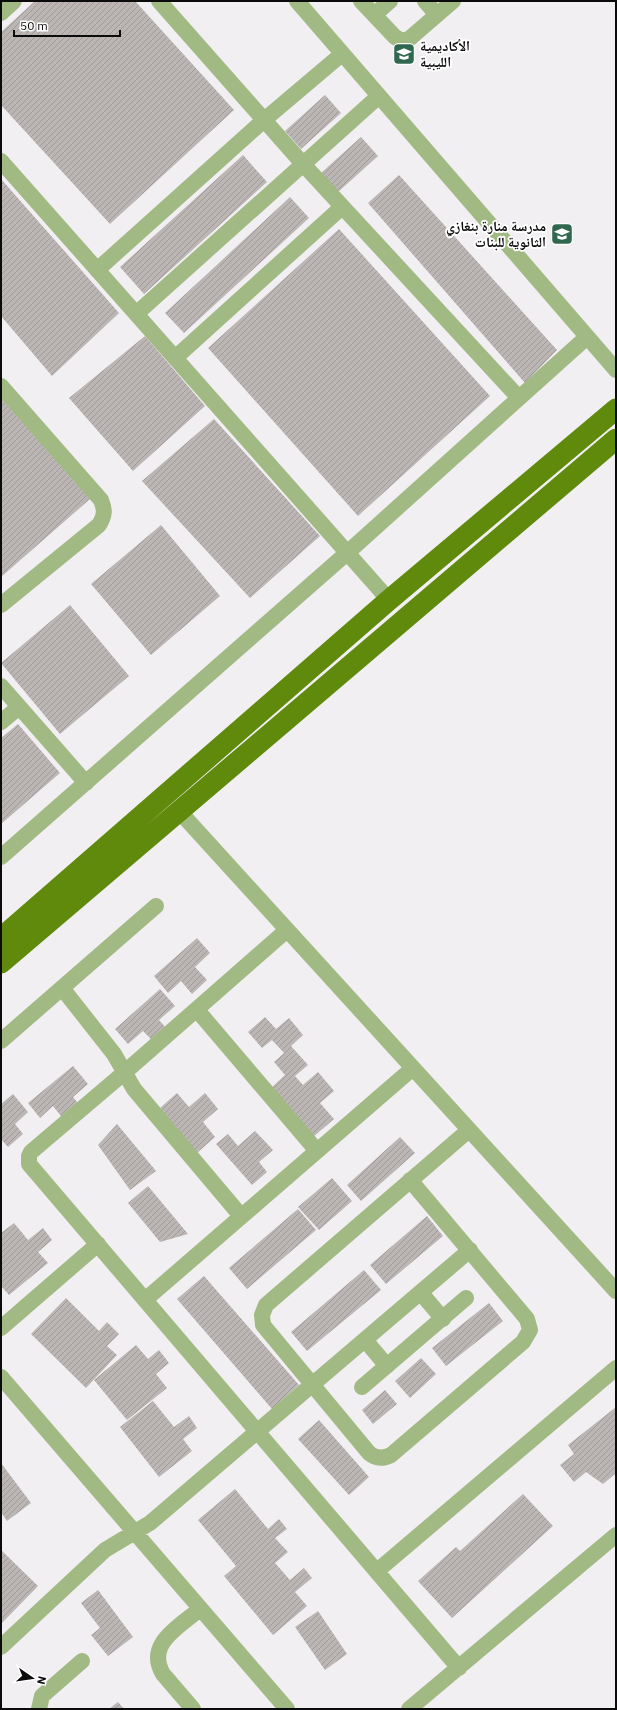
<svg xmlns="http://www.w3.org/2000/svg" width="617" height="1710" font-family="'IBM Plex Sans','Noto Naskh Arabic',sans-serif">
<defs>
<pattern id="building-hatch" width="6" height="6" patternUnits="userSpaceOnUse"><rect width="6" height="6" fill="#bbb6b4"/><path d="M-1 1l2-2M0 6l6-6M5 7l2-2" fill="none" stroke="#a09b9a"/></pattern>
</defs>
<rect width="100%" height="100%" fill="#f2eff3"/>
<path fill="url(#building-hatch)" d="M35,1H135L234,110L110,224L1,105V32Z
M325,95L341,113L301,149L285,131Z
M361,137L378,156L338,192L321,173Z
M243,155L267,182L144,294L120,267Z
M399,175L557,350L525,383L368,203Z
M1,179L119,313L52,376L1,316Z
M290,197L309,218L184,333L165,313Z
M339,229L490,396L358,516L208,348Z
M145,336L205,406L133,471L69,398Z
M1,397L90,499L1,577Z
M214,419L320,536L250,598L142,481Z
M161,525L220,596L151,655L91,584Z
M70,605L129,676L60,734L1,663Z
M18,724L60,773L1,824V738Z
M197,938L210,953L195,967L207,980L192,994L181,981L168,993L154,976Z
M160,989L175,1006L159,1020L168,1030L154,1042L143,1031L128,1044L115,1029Z
M265,1017L276,1029L289,1018L303,1035L291,1046L308,1065L295,1076L303,1085L318,1072L334,1091L320,1103L334,1119L313,1137L271,1088L285,1075L274,1062L284,1053L272,1040L262,1048L248,1032Z
M73,1066L88,1084L73,1097L81,1107L64,1120L53,1106L40,1118L28,1103Z
M177,1093L189,1107L205,1093L218,1109L203,1122L215,1137L197,1153L160,1108Z
M13,1094L28,1112L15,1124L23,1134L8,1147L1,1139V1104Z
M117,1124L156,1171L130,1190L98,1145Z
M255,1131L273,1150L259,1162L267,1172L252,1185L216,1144L228,1134L238,1146Z
M400,1137L415,1153L361,1201L347,1185Z
M332,1178L352,1201L319,1230L298,1207Z
M148,1186L188,1234L160,1242L128,1203Z
M298,1209L316,1230L247,1289L229,1268Z
M427,1216L443,1236L386,1284L370,1265Z
M14,1223L28,1240L43,1228L52,1240L38,1252L48,1263L9,1295L1,1286V1233Z
M364,1270L381,1290L307,1351L291,1332Z
M204,1276L299,1385L272,1409L177,1299Z
M66,1298L99,1331L107,1322L119,1334L107,1346L117,1355L86,1388L31,1334Z
M489,1303L503,1321L446,1366L432,1348Z
M136,1345L148,1359L159,1350L169,1363L156,1374L167,1388L127,1420L94,1380Z
M421,1358L436,1374L410,1398L395,1381Z
M385,1390L397,1404L373,1424L362,1410Z
M153,1401L174,1427L189,1416L197,1428L183,1439L192,1451L159,1477L120,1427Z
M616,1407V1473L603,1484L586,1472L574,1482L560,1465L574,1454L568,1445Z
M319,1420L369,1477L349,1495L298,1439Z
M1,1463L31,1503L7,1521L1,1512Z
M235,1489L268,1529L279,1519L287,1529L275,1538L288,1552L275,1563L290,1580L304,1568L312,1578L295,1592L307,1606L273,1635L224,1576L236,1566L198,1520Z
M523,1494L553,1526L452,1618L418,1581L456,1547L460,1551Z
M1,1550L38,1586L1,1624Z
M98,1590L133,1637L108,1656L91,1635L100,1628L81,1603Z
M318,1611L347,1654L325,1670L295,1627Z
M118,1702L124,1709H109Z"/>
<g fill="none" stroke-linecap="round" stroke-linejoin="round">
<path stroke="#a1ba84" stroke-width="16" d="M159,1L303,164L519,398
M297,1L616,370
M361,1L395,37L402,41L409,39L453,1
M425,1L437,15
M1,13L14,1
M374,15L390,1
M1,161L389,600
M97,270L264,120L342,54
M136,314L379,96
M175,358L342,207
M1,386L101,500C105,510 105,515 99,525L1,605
M1,686L86,783
M1,722L19,707
M179,811L616,1291
M1,857L347,553L587,337
M287,930L125,1072L31,1152L29,1156V1164L459,1668
M62,988L114,1054L134,1089L241,1216
M197,1010L317,1151
M1,1041L156,906
M410,1180L527,1319L530,1330L523,1342L391,1455C383,1459 376,1459 369,1453L263,1325L262,1315L266,1305L469,1130
M421,1293L443,1319
M146,1299L413,1068
M1,1328L98,1244
M365,1340L387,1366
M1,1377L287,1709
M362,1387L466,1298
M377,1571L616,1368
M1,1647L105,1550L150,1523L470,1250
M39,1709L42,1696L82,1661
M193,1709L163,1674C145,1644 180,1626 200,1609
M409,1709L616,1535"/>
<path stroke="#608a0c" stroke-width="21" d="M1,938L389,600L616,409
M1,963L616,439"/>
</g>
<defs>
<g id="university-square" transform="scale(1.15)"><rect x="-9" y="-9" width="18" height="18" rx="4" fill="#30674f" stroke="#fff"/><path d="M0-5L7-2L0 1L-7-2ZM-4 1L0 2.5L4 1V4Q0 6-4 4Z" fill="#fff"/></g>
<g id="school-square" transform="scale(1.15)"><rect x="-9" y="-9" width="18" height="18" rx="4" fill="#30674f" stroke="#fff"/><path d="M0-5L7-2L0 1L-7-2ZM-4 1L0 2.5L4 1V4Q0 6-4 4Z" fill="#fff"/></g>
</defs>
<g fill-rule="evenodd">
<use href="#university-square" x="404" y="54"/>
<use href="#school-square" x="562" y="234"/>
</g>
<g text-anchor="middle" dominant-baseline="central" stroke-width="3.5" stroke-linejoin="round" paint-order="stroke">
<g font-size="14" font-weight="bold" fill="#0c0b0c" stroke="#fff" text-anchor="start">
<text x="420" y="46">الأكاديمية<tspan x="420" dy="16">الليبية</tspan></text>
<text x="546" y="226" text-anchor="end">مدرسة منارة بنغازي<tspan x="546" dy="16">الثانوية للبنات</tspan></text>
</g>
</g>
<rect width="617" height="1710" fill="none" stroke="#0c0b0c" stroke-width="4"/>
<g transform="translate(32 1678) rotate(103)" stroke="#ffffff" stroke-width="3" paint-order="stroke">
<path d="M0-3L7 15L0 10L-7 15Z" fill="#0c0b0c"/>
<text y="-6" font-size="11" font-weight="bold" text-anchor="middle" fill="#0c0b0c">N</text>
</g>
<path d="M14 30v6h106v-6" fill="none" stroke="#0c0b0c" stroke-width="2"/>
<text x="20" y="30" font-size="12" fill="#0c0b0c" stroke="#ffffff" stroke-width="3" paint-order="stroke">50 m</text>
</svg>
